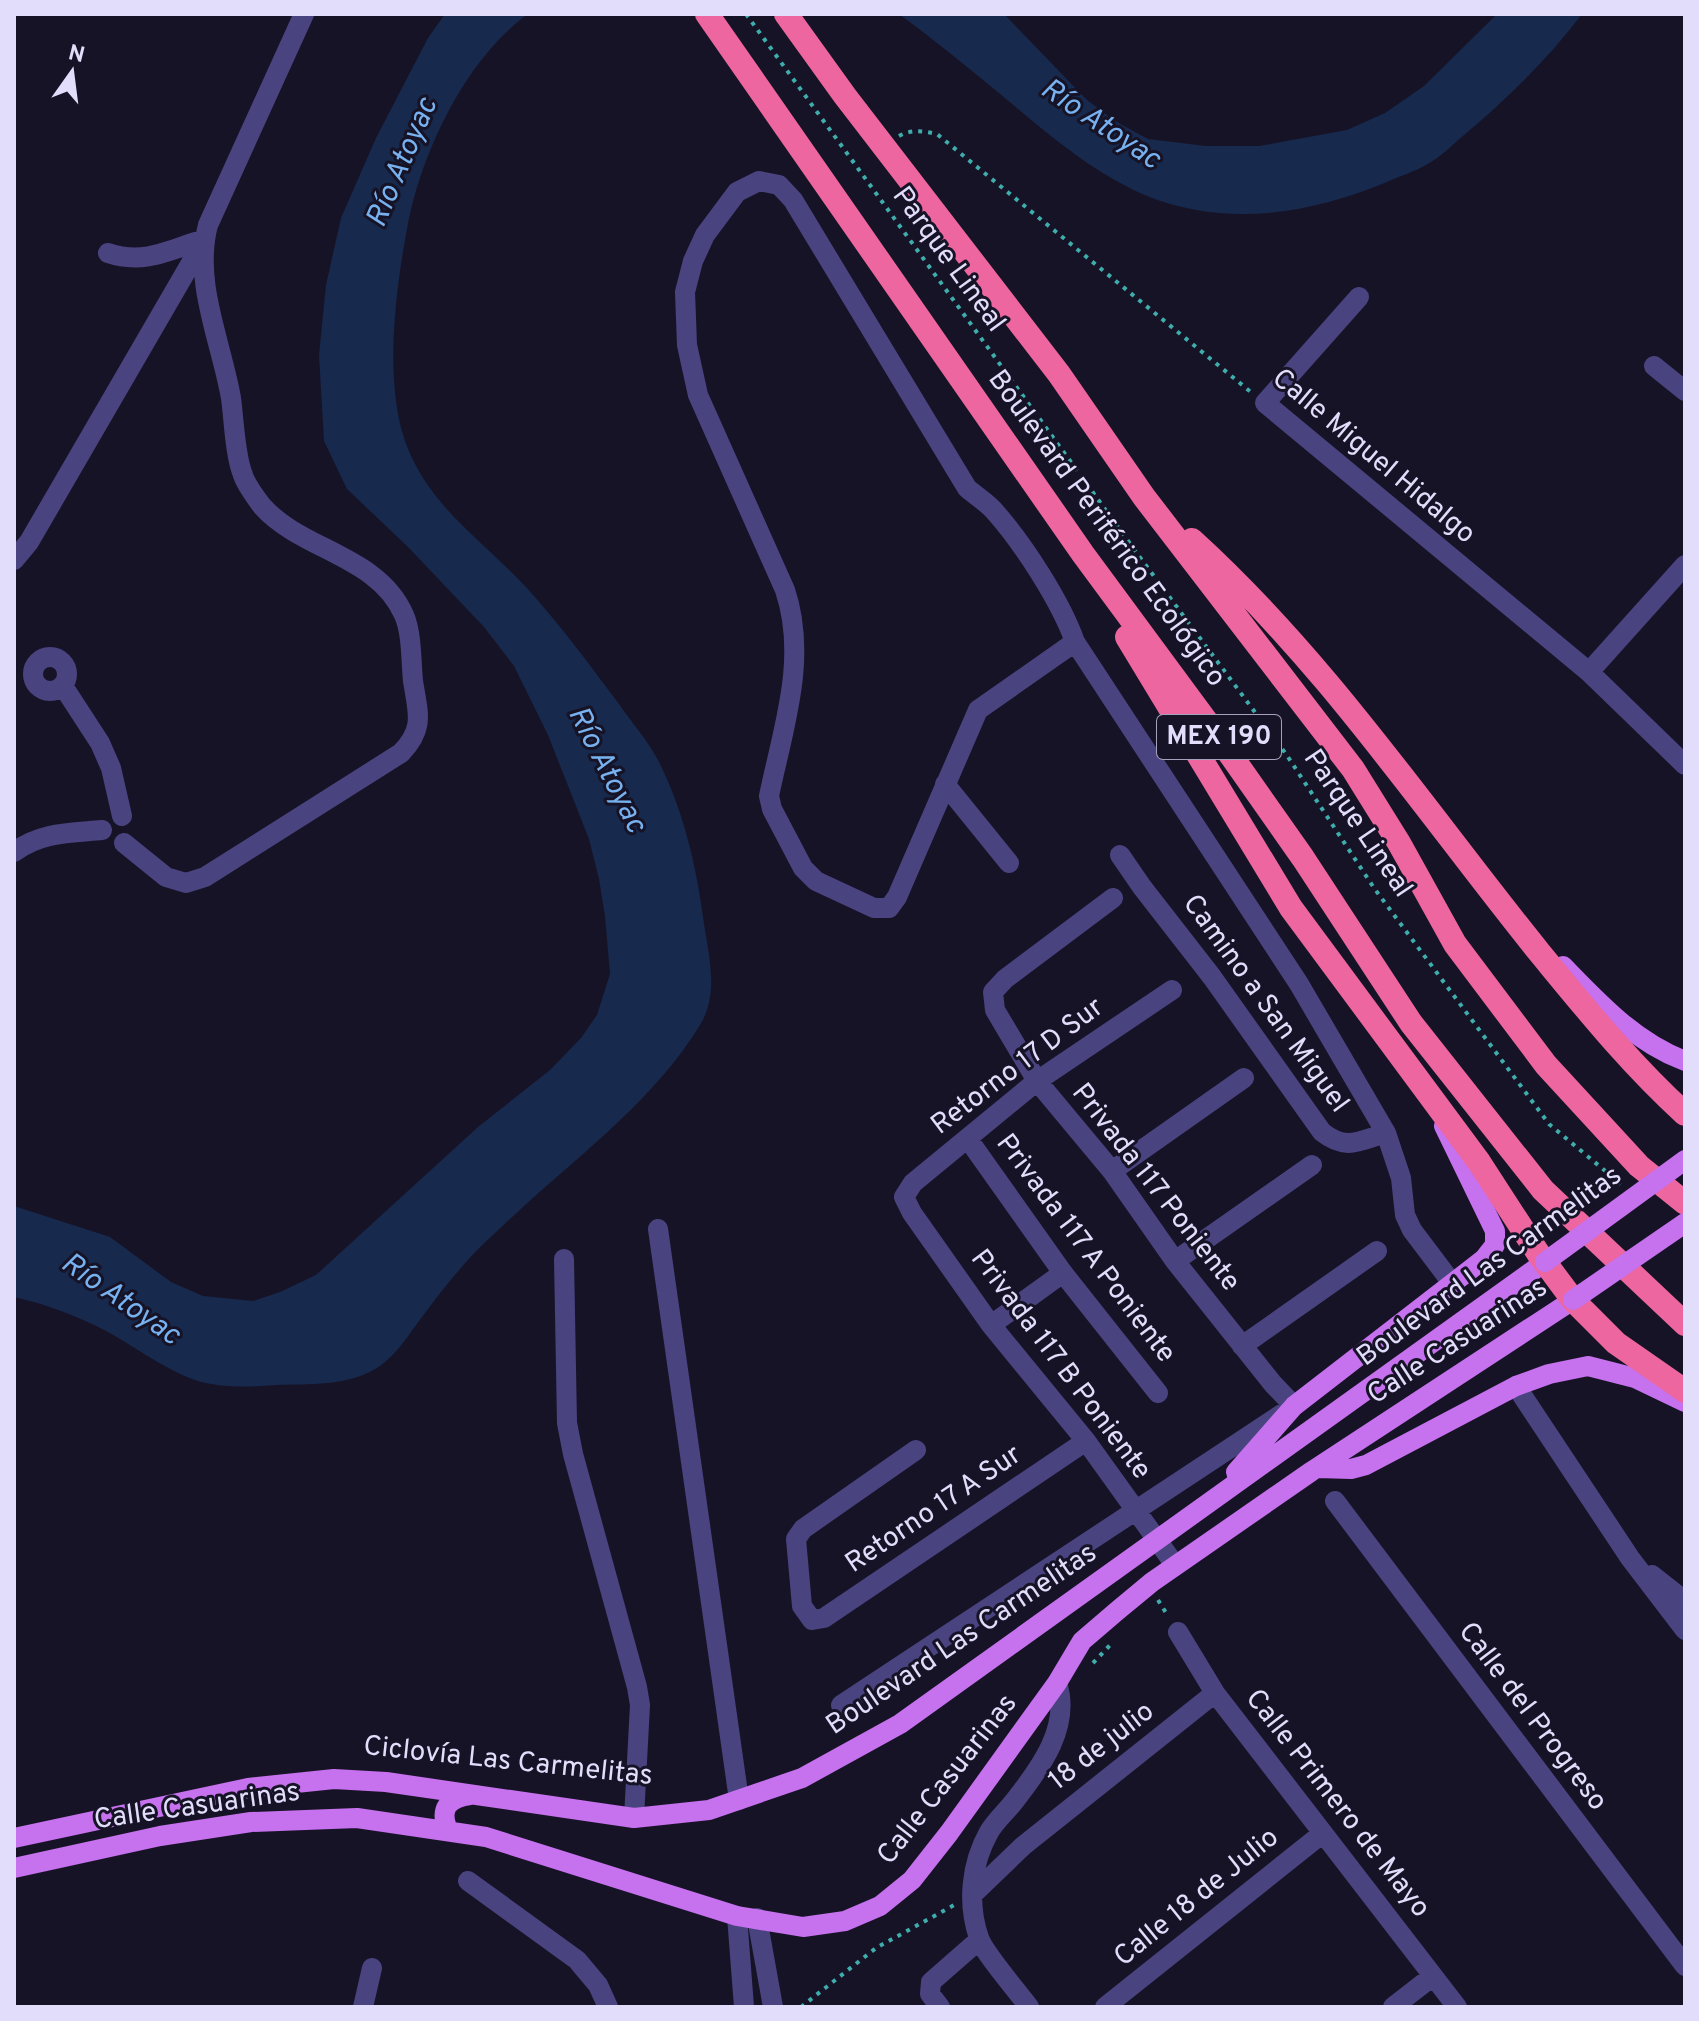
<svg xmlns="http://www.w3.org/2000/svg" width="1699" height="2021" font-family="Overpass,sans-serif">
<rect width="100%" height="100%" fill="#171327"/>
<path fill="#17294c" d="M445,14H528C465,59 420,155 407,229C395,293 383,388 408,449C433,509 482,540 525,586C559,623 589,664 619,704C632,723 649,742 659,762C683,810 696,864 703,917C708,953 720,993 700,1025C656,1097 586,1150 524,1206C505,1224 484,1242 466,1262C451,1279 436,1298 422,1317C408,1335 396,1357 375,1369C347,1386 309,1384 277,1385C247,1387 215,1389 187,1377C159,1365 135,1347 108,1332C80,1317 46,1304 14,1297V1206L110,1237L171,1282L203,1296L253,1301L280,1292L316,1275L478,1127L550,1070L581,1038L597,1015L610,974L605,916L599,879L589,839L548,735L514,666L484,627L409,548L347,489L324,441L319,355L326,285L341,218L376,138L428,38Z
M899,14H1004L1087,100L1115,121L1148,139L1206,146H1259L1347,130L1385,113L1424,86L1497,14H1582C1547,60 1508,98 1464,135C1452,145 1440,158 1426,165C1414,172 1400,176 1387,182C1309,214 1228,228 1147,196C1092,173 1044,131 999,93C966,66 933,39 899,14Z"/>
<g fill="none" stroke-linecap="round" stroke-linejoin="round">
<path stroke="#3fadac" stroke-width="4" stroke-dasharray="4 6" stroke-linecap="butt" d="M746,14L1139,556L1286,754L1374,888L1549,1124L1622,1185
M899,136C912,129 923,131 937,134L1252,393
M1158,1600L1168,1616
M1093,1663L1112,1643
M801,2007L876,1948L956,1904"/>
<path stroke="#494480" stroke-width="20" d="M108,253C144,265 170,250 204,239
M1359,297L1265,403L1589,672L1685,765
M1654,366L1685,391
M14,560L29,542L202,244
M1075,642L978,710L897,897L889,908H874L816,881L803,868L772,809L769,796C783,728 808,659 785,590L698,395L687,345L685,292L693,261L705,235L737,192L759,181L779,185L793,200L967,488C976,496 988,503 996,513C1024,545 1061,602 1075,642L1299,984L1386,1133L1401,1178L1405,1215L1412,1230L1452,1283
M33 674a17 17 0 1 1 34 0a17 17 0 1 1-34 0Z
M1589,672L1685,565
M63,686L100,743L111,768L122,816
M945,784L1009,863
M124,843L166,877L186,883L205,877L401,753C425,728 418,713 413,681C411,661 412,633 404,615C378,555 302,551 262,506C256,498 246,485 243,475C235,456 234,420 231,398C221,341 193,282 208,225L304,14
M14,852C41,832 70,833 102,830
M1120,855L1142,887L1212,977L1322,1132C1346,1151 1359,1141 1386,1133
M1172,990L1037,1081L913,1183L904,1197L912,1213L991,1325L1086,1441L1175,1565
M968,1139L1063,1273L1158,1393
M1112,1171L1244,1078
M658,1229L739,1800
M564,1259L567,1423L573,1454L637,1687L640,1705L634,1818
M1175,1261L1312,1165
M991,1325L1063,1273
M1242,1346L1377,1251
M1516,1386L1630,1558L1685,1630
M916,1450L803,1529L796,1539L802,1606L812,1620L824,1618L1086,1441
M1335,1501L1685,1966
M1652,1575L1685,1601
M1178,1632L1215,1693L1457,2007
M841,1705L1294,1406L1273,1384L1175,1261L1112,1171L1037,1081L995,1010L993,992L1005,979L1113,898
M468,1881L577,1960L598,1985L608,2007
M972,1895L1023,1846L1215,1693
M737,1916L744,2007
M757,1918L773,2007
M363,2007L372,1968
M940,2007L930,1994L931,1982L979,1940
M1029,2007C1018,1992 984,1953 979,1938C967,1903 971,1864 989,1832C996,1820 1008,1810 1016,1799C1041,1767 1071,1726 1057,1683
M1105,2007L1323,1833
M1393,2007L1433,1976"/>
<path stroke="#c671ee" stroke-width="20" d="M1563,966C1600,1004 1635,1042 1685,1061
M1318,1468L1351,1469L1366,1465L1516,1386L1549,1374L1588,1366L1635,1378L1685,1402
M1236,1472L1294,1406L1484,1259L1495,1245V1231L1444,1126
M448,1830C439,1809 448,1798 470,1795
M14,1838L248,1788L334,1779L386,1782L634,1818L709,1810L802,1778L900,1724L1545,1262
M14,1868L160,1836L251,1822L357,1818L486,1837L737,1916L803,1927L845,1921L880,1906L912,1880L949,1833L1057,1683L1082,1641L1117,1611L1152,1582L1312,1471L1573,1300"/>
<path stroke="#ed669f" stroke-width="24" d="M707,14L1083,554L1218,737L1303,858L1411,1023L1543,1190L1685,1324
M786,14L845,96L1059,374L1144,497L1353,769L1399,843L1455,944L1546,1065L1639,1166L1685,1203
M1192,540C1326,662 1426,812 1539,952C1586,1009 1630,1064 1685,1114
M1127,637L1291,908L1479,1162L1538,1253L1573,1300L1616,1343L1685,1391"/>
<path stroke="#c671ee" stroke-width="20" d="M1545,1262L1685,1160
M1573,1300L1685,1223"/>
</g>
<g text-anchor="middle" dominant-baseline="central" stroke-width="6" stroke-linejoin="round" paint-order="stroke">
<rect fill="#171327" stroke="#a5a0bb" stroke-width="2" x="1157" y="715" width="124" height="44" rx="6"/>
<g font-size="26" font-weight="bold" fill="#e2ddfb">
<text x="1219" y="737">MEX 190</text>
</g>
<g font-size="28" fill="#e2ddfb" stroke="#171327">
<text transform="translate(948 260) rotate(54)">Parque Lineal</text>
<text transform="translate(1373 457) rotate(40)">Calle Miguel Hidalgo</text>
<text transform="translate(1106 529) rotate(54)">Boulevard Periférico Ecológico</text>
<text transform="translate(1357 824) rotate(56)">Parque Lineal</text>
<text transform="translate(1265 1004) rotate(54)">Camino a San Miguel</text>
<text transform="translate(1018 1067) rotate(-37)">Retorno 17 D Sur</text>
<text transform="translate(1155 1188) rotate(52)">Privada 117 Poniente</text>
<text transform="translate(1085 1249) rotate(53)">Privada 117 A Poniente</text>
<text transform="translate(1490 1267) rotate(-36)">Boulevard Las Carmelitas</text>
<text transform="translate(1458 1342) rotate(-33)">Calle Casuarinas</text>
<text transform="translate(1060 1365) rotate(53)">Privada 117 B Poniente</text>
<text transform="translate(934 1510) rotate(-34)">Retorno 17 A Sur</text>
<text transform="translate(962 1640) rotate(-34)">Boulevard Las Carmelitas</text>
<text transform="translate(1532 1717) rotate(53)">Calle del Progreso</text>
<text transform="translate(1102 1747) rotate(-38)">18 de julio</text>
<text transform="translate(508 1762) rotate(6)">Ciclovía Las Carmelitas</text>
<text transform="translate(948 1780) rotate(-52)">Calle Casuarinas</text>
<text transform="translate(1337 1804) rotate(52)">Calle Primero de Mayo</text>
<text transform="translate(197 1807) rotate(-8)">Calle Casuarinas</text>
<text transform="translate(1197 1898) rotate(-39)">Calle 18 de Julio</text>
</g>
<g font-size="30" font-style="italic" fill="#77b1ef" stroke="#171327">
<text transform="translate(1100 125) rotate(34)">Río Atoyac</text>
<text transform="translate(403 163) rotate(-67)">Río Atoyac</text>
<text transform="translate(606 770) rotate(63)">Río Atoyac</text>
<text transform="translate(120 1300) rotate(35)">Río Atoyac</text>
</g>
</g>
<rect width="1699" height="2021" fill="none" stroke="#e2ddfb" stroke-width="32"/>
<g transform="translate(72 72) rotate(14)" stroke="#171327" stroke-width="6" paint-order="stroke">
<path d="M0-6L14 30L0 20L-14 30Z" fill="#e2ddfb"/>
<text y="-12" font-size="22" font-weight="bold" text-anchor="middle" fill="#e2ddfb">N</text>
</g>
</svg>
